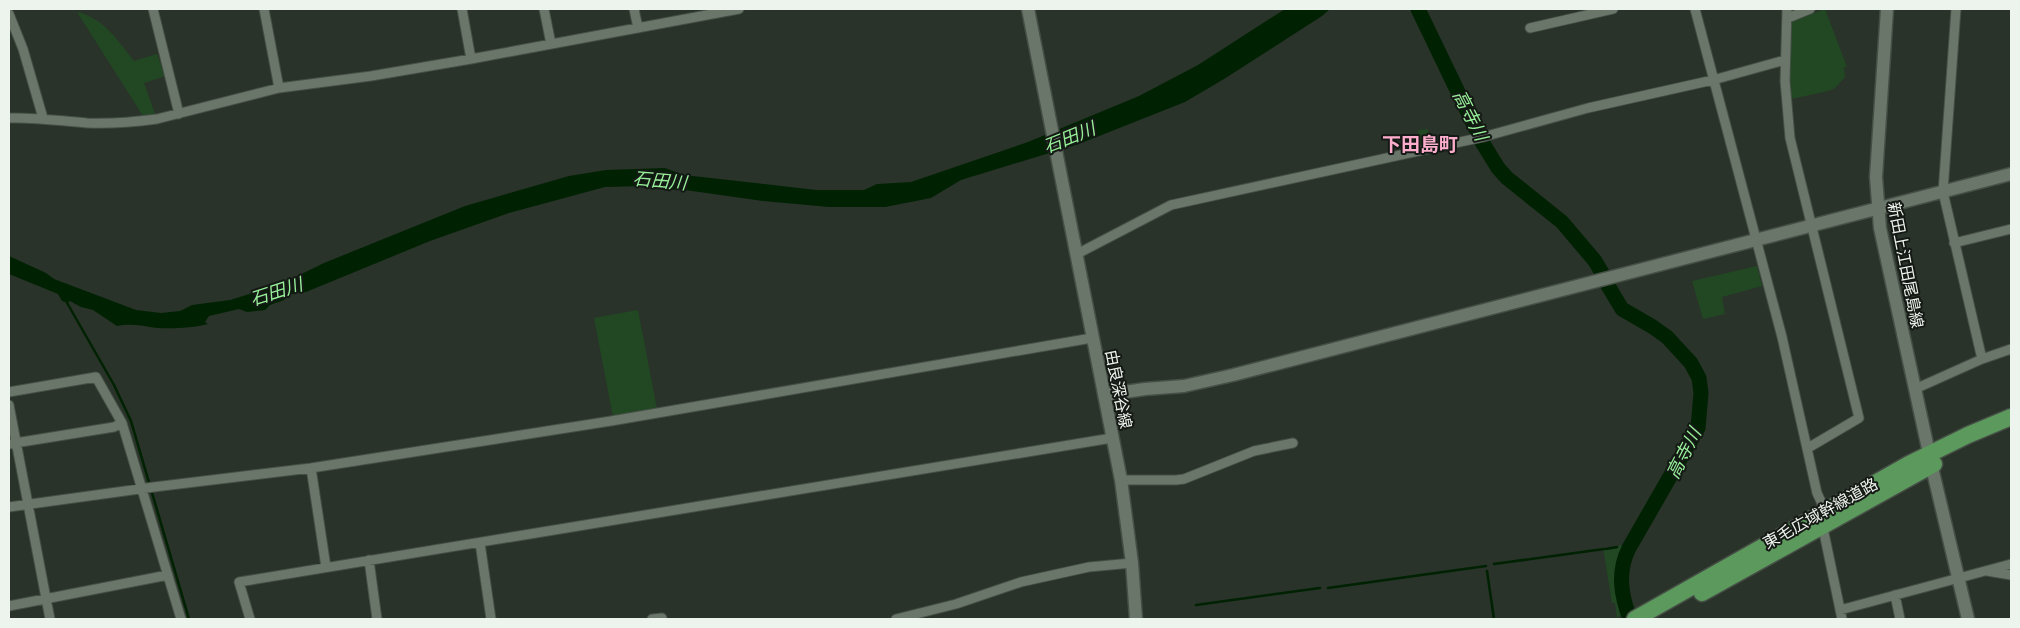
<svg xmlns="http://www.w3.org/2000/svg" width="2020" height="628" font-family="Manrope,'Noto Sans JP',sans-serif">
<rect width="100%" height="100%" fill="#293329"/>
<path fill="#214823" d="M1825,9L1847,67H1844L1845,77L1835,88L1828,91L1787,100L1791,22Z
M77,12C104,18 118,41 134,61L157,54L165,76L144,83L155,114L143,116Z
M1428,129L1430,145L1419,147L1418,130Z
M1757,266L1762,286L1722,297L1725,314L1703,319L1692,281Z
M638,310L657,409L613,417L594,318Z
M1672,458L1677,459L1620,560C1615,576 1617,597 1624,613L1617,618L1615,603H1612L1603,548L1617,549V546L1624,545L1670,466L1669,461L1671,462Z"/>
<path fill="#002203" d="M1285,9H1330L1322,16L1224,79L1185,102L1079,144L961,180L931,198L885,207H829L763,201L685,190L654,189L645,186L605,187L509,213L430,241L306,292C298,293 288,292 284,300L270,305L265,310L247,312L239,309L209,316L205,322L208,324C193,328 173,329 157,328C143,326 131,323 117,326L93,310L81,307L70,301L68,303L62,301L58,294L9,274V256L46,273L54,279L136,310L161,313L180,311L192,305L230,300L279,285L324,263L465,206L569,176L606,170L665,168L684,175L816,190H864L877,184L911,182L1028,142L1139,96L1198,65Z"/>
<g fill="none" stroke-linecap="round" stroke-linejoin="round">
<path stroke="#002203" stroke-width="2.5" d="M66,301L114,385L131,421L189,619
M1606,549L1617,547
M1494,564L1604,549
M1487,571L1494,619
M1328,588L1486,566
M1196,605L1320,588"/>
<path stroke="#002203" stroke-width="15" d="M1418,9L1482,142L1498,168L1507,178L1562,222L1595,261L1602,273
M1607,284L1622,309L1653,327L1667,337L1691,363L1699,378L1701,393L1698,428L1629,548C1617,572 1621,595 1630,619"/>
<g stroke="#464f46" stroke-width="11">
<path id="street" d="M153,9L179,114
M264,9L279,88
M462,9L471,59
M544,9L551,44
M634,9L638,28
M1695,9L1782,337L1817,493L1825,510
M1787,9L1785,81L1790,138L1859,418L1808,448
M1956,9L1943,192L1982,359
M9,14L23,49L43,118
M1788,18L1810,9
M1530,28L1613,9
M9,118C35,117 60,121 87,123C110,124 134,122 157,119L279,88L371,76L471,59L739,9
M1954,243L2011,229
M1077,254L1171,205L1483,137L1588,108L1713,80L1785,60
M1915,389L1982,359L2011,349
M9,392L96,377L122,423L181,619
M9,405L50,619
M9,444L114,427L122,423
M311,468L326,567
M1121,480H1176L1184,479L1254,451L1293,443
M9,507L154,487L311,468L611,421L1092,338
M1820,527L1824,533L1842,619
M480,543L491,619
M369,560L377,619
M1987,571L2011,575
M1895,595L1900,619
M9,606L168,575
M1840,610L2011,564
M250,619L239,582L1112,438
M652,619L662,618
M896,619L956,604L1021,582L1089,567L1132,563"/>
</g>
<g stroke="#464f46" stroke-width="15">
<path id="secondary" d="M1028,9L1121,480L1132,563L1136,619
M1887,9L1876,177L1880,228L1934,476L1968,619
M1104,395L1145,389L1184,386L1233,375L2011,174"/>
</g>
<g stroke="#464f46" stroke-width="19">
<path id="highway" d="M1702,593L1934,464
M1635,619L1909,464L1968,435L2011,417"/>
</g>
<use href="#street" stroke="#6a766a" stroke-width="9"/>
<use href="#secondary" stroke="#6a766a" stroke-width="12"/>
<use href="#highway" stroke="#5b995d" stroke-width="16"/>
</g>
<g text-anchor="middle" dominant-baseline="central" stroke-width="4" stroke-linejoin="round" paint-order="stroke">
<g font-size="16" fill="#edf3ed" stroke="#151915">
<text transform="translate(1906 265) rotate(79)">新田上江田尾島線</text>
<text transform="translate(1119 389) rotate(79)">由良深谷線</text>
<text transform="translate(1820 513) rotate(-29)">東毛広域幹線道路</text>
</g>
<g font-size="18" font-style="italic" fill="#97f099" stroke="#151915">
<text transform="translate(1471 115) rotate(63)">高寺川</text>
<text transform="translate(1069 137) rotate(-22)">石田川</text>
<text transform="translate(660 180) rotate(5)">石田川</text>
<text transform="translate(276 291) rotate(-18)">石田川</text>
<text transform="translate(1683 453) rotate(-63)">高寺川</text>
</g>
<g font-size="19" font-weight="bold" fill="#fdaecd" stroke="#151915">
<text x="1420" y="144">下田島町</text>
</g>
</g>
<rect width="2020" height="628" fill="none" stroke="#edf3ed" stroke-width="20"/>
</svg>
